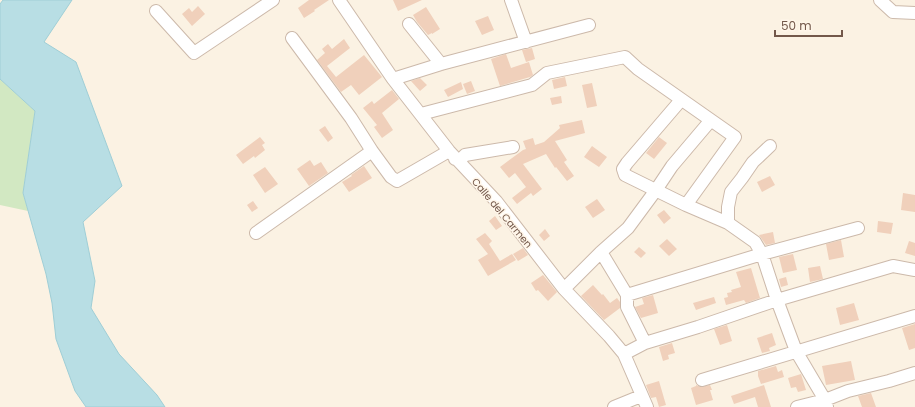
<svg xmlns="http://www.w3.org/2000/svg" width="915" height="407" font-family="Poppins,sans-serif">
<rect width="100%" height="100%" fill="#fbf2e3"/>
<path fill="#d2e8c2" d="M0,79L35,111L23,193L28,211L0,205Z"/>
<path fill="#b8dee4" stroke="#9fced6" d="M3,0H72L44,42L76,62L122,186L83,222L95,281L91,308L119,354L157,395L165,407H86L75,391L56,339L52,303L46,274L23,193L35,111L0,79V4Z"/>
<path fill="#f0d0bb" d="M309,0H329L314,10L315,11L304,18L298,8Z
M393,0H422L398,11Z
M198,6L205,14L192,26L182,14L189,8L192,12Z
M426,7L440,29L432,34V33L428,35L417,22L413,15Z
M488,16L494,30L482,35L475,21Z
M344,39L350,48L327,66L336,77L364,55L382,77L359,95L351,85L341,92L317,60L325,53L322,49L328,44L332,49Z
M532,48L535,59L526,62L522,50Z
M506,54L511,68L529,62L533,75L530,77L500,86L491,59Z
M565,77L567,86L554,89L552,80Z
M420,78L427,85L420,91L411,81Z
M471,81L475,91L467,94L463,84Z
M461,82L463,89L448,97L444,90Z
M592,83L597,106L587,108L582,85Z
M392,90L399,99L382,113L393,130L382,138L374,127L377,125L363,108L372,101L374,104Z
M561,96L562,103L552,105L550,98Z
M582,120L585,133L555,141L567,160L564,162L574,176L567,181L556,167L555,168L546,154L523,164L542,189L533,196L531,193L517,204L512,198L526,187L515,173L509,178L500,167L523,150L526,149L523,141L533,138L535,145L544,142L560,128L559,125Z
M325,126L333,138L328,142L319,130Z
M260,137L265,143L262,145L265,150L255,158L254,156L243,164L236,155Z
M659,137L667,143L654,159L646,153Z
M592,146L607,157L599,167L584,157Z
M310,160L314,166L321,162L328,173L309,186L297,169Z
M364,166L372,178L349,192L342,182L352,176L351,175Z
M265,167L278,184L265,193L253,175Z
M770,176L775,185L762,192L757,182Z
M903,193L915,195V212L901,210Z
M597,199L605,210L593,218L585,207Z
M253,201L258,208L252,212L247,205Z
M664,210L671,218L664,224L657,215Z
M495,216L502,226L496,230L489,221Z
M878,221L893,223L891,234L877,232Z
M545,229L550,236L544,241L539,235Z
M773,232L775,243L766,245L759,235Z
M485,233L492,241L489,244L500,261L512,254L516,260L488,276L478,260L488,254L476,239Z
M667,239L677,249L669,256L659,246Z
M841,240L844,257L829,260L826,244Z
M909,241L915,243V256L905,253Z
M639,247L646,253L641,258L634,252Z
M523,248L528,255L518,261L513,254Z
M793,254L797,270L783,273L779,257Z
M820,266L823,279L810,282L808,268Z
M751,268L760,298L746,303L744,300L726,305L724,298L728,297L727,293L732,292L731,290L741,287L736,272Z
M543,275L557,292L548,301L538,290L536,291L531,283Z
M786,277L788,285L781,287L779,279Z
M593,285L602,295L603,294L610,303L617,298L620,302V308L604,320L581,296Z
M653,295L658,313L641,318L635,307L644,304L642,298Z
M714,297L716,303L696,310L693,303Z
M854,303L859,320L840,325L836,308Z
M915,324V348L909,350L902,328Z
M727,325L732,341L720,345L714,329Z
M772,333L776,345L769,348L770,351L762,353L757,338Z
M672,343L675,353L668,355L669,359L663,361L659,347Z
M851,361L855,380L826,385L822,366Z
M776,366L778,372L782,370L784,377L761,384L758,376V371Z
M801,374L806,390L798,392L796,387L791,388L788,378Z
M659,381L666,405L659,407L656,397L651,398L646,385Z
M696,385L701,387L710,385L712,390H710L713,400L696,405L691,388L696,386Z
M764,385L771,407H758L755,397L734,404L731,396Z
M871,393L876,407H862L858,396Z"/>
<g fill="none" stroke-linecap="round" stroke-linejoin="round">
<g stroke="#ccb9aa" stroke-width="14">
<path id="minor" d="M339,0L393,79L449,151L496,201L564,289L609,336L624,354L647,407
M511,0L526,42
M880,0L893,12L915,13
M156,11L194,53L273,0
M409,24L441,64
M292,38L351,118L372,151L391,177L397,181L404,177L449,151
M393,79L441,64L589,25
M681,100L627,163L623,169L625,175L686,205L728,223L755,242L762,254L777,300L796,351L825,400L827,407
M421,114L532,85L547,73L625,57L638,69L735,137L686,205
M455,159H461L465,155L513,147
M728,223V207L731,192L742,178L753,162L770,146
M256,233L372,151
M601,252L627,295V307L645,343
M564,289L601,252L628,228L656,190L672,166L711,120
M627,295L762,254L858,228
M624,354L645,343L698,327L777,300L893,266L915,270
M702,380L915,316
M614,407L641,396
M797,407L825,400L848,391L889,381L915,373"/>
</g>
<use href="#minor" stroke="#fff" stroke-width="12"/>
</g>
<g text-anchor="middle" dominant-baseline="central" stroke-width="3" stroke-linejoin="round" paint-order="stroke">
<g font-size="10" fill="#73584a" stroke="#fff6e9">
<text transform="translate(502 213) rotate(50)">Calle del Carmen</text>
</g>
</g>
<path d="M775 30v6h67v-6" fill="none" stroke="#73584a" stroke-width="2"/>
<text x="781" y="30" font-size="12" fill="#73584a" stroke="#fff6e9" stroke-width="3" paint-order="stroke">50 m</text>
</svg>
